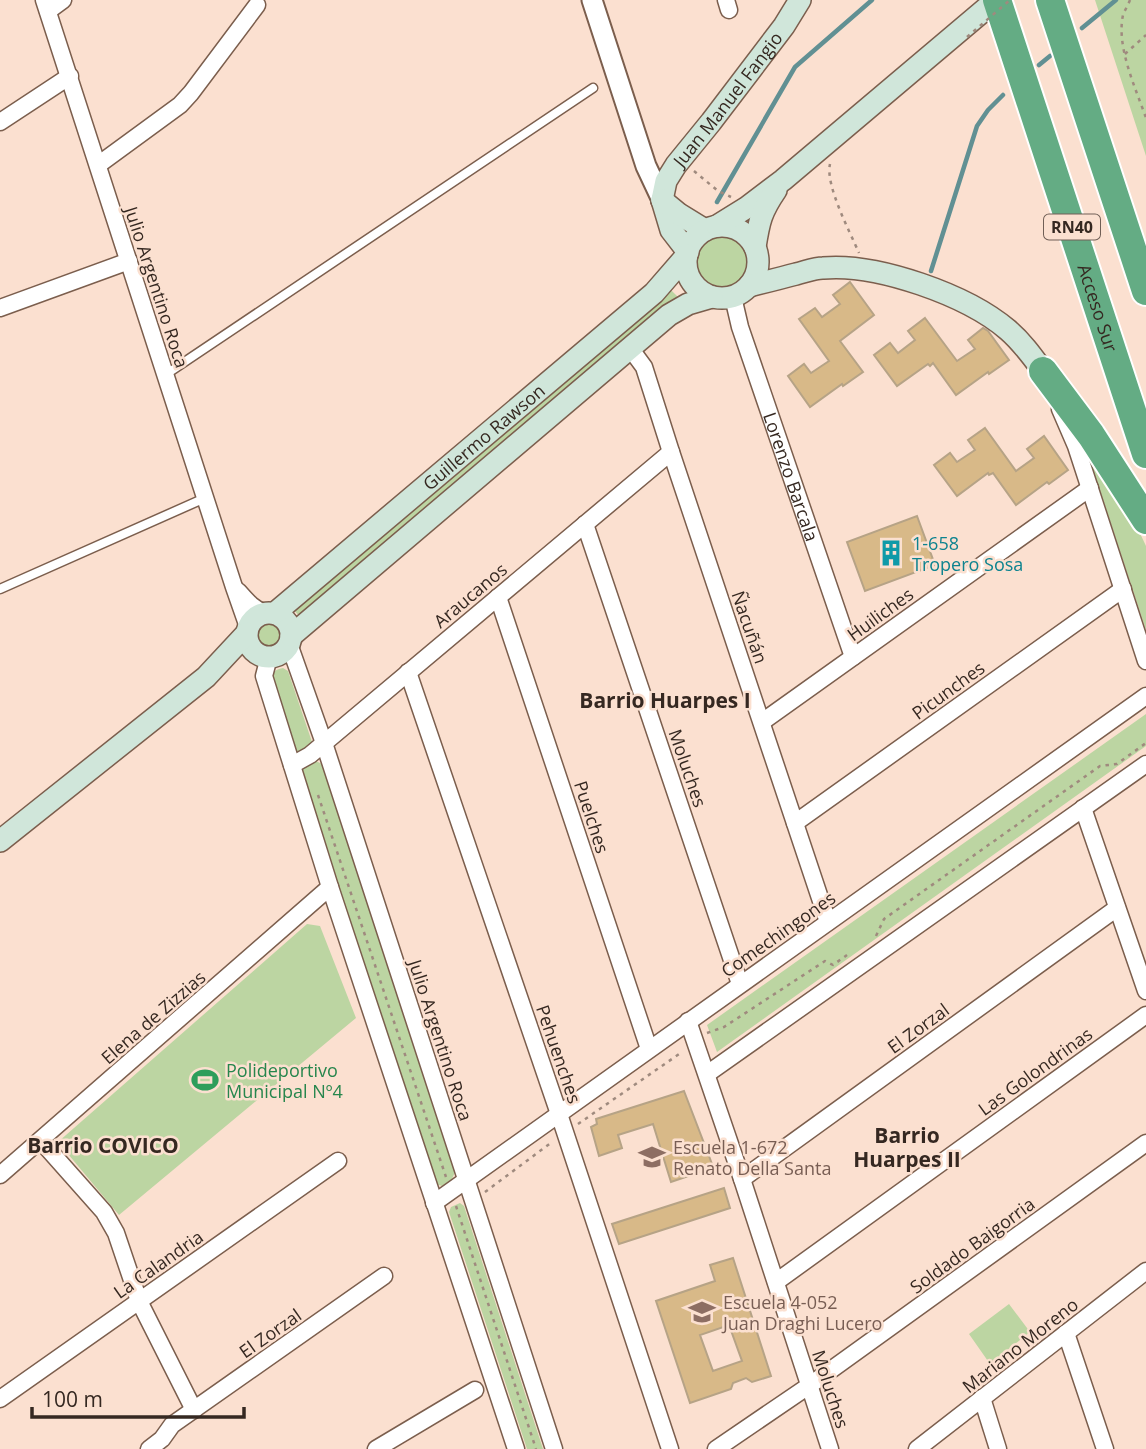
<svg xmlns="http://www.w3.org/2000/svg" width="1146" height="1449" font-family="'Open Sans',sans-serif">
<rect width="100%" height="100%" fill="#fbe0d0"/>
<path fill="#bcd5a2" d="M1095,0H1146V156Z
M694 262a28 28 0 1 1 56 0a28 28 0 1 1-56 0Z
M668,287L680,299L299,616L294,610Z
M1082,436L1137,527L1146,546V630Z
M253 635a16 16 0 1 1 32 0a16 16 0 1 1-32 0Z
M283,668L288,671L312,742L310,747L299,752L295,750L270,678C273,672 276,669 283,668Z
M1146,714V746L717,1052L707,1025Z
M316,761L322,764L455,1172L452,1179L442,1186L436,1184L302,772L304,765Z
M307,924L320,926L356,1018L119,1215L58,1142Z
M460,1203L464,1206L543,1449H527L449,1212L451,1207Z
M1009,1304L1030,1332L990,1364L969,1334Z"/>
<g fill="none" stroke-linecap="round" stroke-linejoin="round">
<path stroke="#619093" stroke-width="4.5" d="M1082,28L1116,0
M1039,65L1050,56
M717,202L795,67L872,0
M931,271L977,126L988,110L1003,95"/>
</g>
<path fill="#d8b988" stroke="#b6a386" stroke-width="2" fill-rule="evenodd" d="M850,282L874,315L840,341L863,372L843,386L842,384L810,407L788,376L804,364L811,373L829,361L799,319L815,308L822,317L840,304L833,295Z
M925,318L957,361L975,349L968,340L983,328L988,331L1009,360L989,374L988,372L956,395L933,363L930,366L928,364L897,386L874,355L890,343L898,353L915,340L908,331Z
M985,428L1016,471L1034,458L1027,449L1044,436L1068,470L1049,484L1047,482L1016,505L993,473L989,475L988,473L957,496L934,465L950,453L957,462L975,450L968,440Z
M917,516L935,565L865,591L847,542Z
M684,1091L712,1164L708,1166L709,1169L671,1182L653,1124L618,1135L622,1148L599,1156L591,1127L597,1124L596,1119Z
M724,1188L730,1208L619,1244L612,1224Z
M733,1258L771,1376L752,1382L746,1378L733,1383L731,1389L690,1403L656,1301L715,1281L710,1265ZM729,1325L742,1361L713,1371L700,1335Z"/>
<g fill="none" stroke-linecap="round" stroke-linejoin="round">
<g stroke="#7b5e4d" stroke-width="11">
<path id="service" d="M165,375L593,88
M0,589L205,498"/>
</g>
<g stroke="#7b5e4d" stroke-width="19">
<g id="minor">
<path d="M44,0L234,587L248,627"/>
<path d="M726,0L729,10"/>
<path d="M48,11L63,0"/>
<path d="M0,122L70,76"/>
<path d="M98,165L180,105L191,93L257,5"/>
<path id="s1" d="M733,297L740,327L853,657"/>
<path d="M0,308L129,261"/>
<path d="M630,348L644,367L671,452L828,922"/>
<path d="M1060,409L1076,446L1146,661"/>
<path d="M585,524L740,984"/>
<path d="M238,591C246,600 253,609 265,613"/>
<path d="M498,597L649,1049"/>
<path d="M289,644L324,743L554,1449"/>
<path d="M269,657L264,676L330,887L516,1449"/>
<path d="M408,672L559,1114L670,1449"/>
<path d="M762,722L1090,488"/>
<path d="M292,765L310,755L671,452"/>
<path d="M1083,808L1146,991"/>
<path d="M795,823L1123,589"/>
<path d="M688,1021L742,1179L830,1449"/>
<path d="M707,1074L1146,764"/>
<path d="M41,1141L104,1212L116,1233L139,1301L194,1410"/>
<path d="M0,1175L330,887"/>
<path d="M742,1179L1117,908"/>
<path d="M434,1203L1146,696"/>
<path d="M776,1282L1146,1015"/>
<path d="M1066,1333L1105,1449"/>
<path d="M982,1398L998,1449"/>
<path d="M0,1399L338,1161"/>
<path d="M149,1449L162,1439L172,1425L384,1276"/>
<path d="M376,1449L475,1390"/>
<path d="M716,1449L810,1385L1146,1143"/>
<path d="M917,1449L1146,1271"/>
</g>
</g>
<g stroke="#7b5e4d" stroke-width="23">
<path id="tertiary" d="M592,0L646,166L662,200"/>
</g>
<g stroke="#7b5e4d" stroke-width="24">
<g id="secondary">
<path id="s2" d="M662,200L666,181L676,165L711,122L784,26L800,0"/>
<path d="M662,200L671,230L688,252"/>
<path d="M662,200L679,214L705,230"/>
<circle cx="722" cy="262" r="36"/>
<path d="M717,226L746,208L783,180L996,0"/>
<path d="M755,247C759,221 761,212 776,190"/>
<path d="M749,286C765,282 781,278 796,274C805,272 814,268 823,268C877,263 967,295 1008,330C1022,342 1032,356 1043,371"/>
<circle cx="269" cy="635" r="22"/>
<path id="s3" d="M275,613L654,293L687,255"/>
<path d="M291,636L669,315L688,304L712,297"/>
<path d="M0,841L206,677L247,633"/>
</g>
</g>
<g stroke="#fff" stroke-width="32">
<g id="motorway">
<path id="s4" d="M997,0L1146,454"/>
<path d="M1050,0L1146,291"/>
<path d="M1043,371L1091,435L1146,520"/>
</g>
</g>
<path stroke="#9f8a7e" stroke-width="2.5" stroke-dasharray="3.5 5" stroke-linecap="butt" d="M1130,0C1128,5 1125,10 1123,15C1116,47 1136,89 1146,118
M1125,54L1146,35
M830,164C825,185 850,232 859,253
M694,171L718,191L731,197
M318,795L446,1177
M876,936L884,919L1100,766L1117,764L1146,743
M707,1033L724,1027L825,961L833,965L847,955
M578,1124L682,1052
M485,1192L552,1142
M456,1206L536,1449"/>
<use href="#service" stroke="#fff" stroke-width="8"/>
<use href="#minor" stroke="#fff" stroke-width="16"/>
<use href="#tertiary" stroke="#fff" stroke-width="19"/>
<use href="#secondary" stroke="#d0e6da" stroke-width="21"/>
<use href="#motorway" stroke="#64ac84" stroke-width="28"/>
<path stroke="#9f8a7e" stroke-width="2.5" stroke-dasharray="3.5 5" stroke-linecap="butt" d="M967,37L1010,0"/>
</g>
<defs>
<g id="building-bare" transform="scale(2.1)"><path d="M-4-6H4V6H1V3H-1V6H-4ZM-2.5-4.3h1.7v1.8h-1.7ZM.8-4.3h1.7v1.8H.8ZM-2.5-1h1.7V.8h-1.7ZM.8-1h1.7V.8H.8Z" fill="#0f9aa8" stroke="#fbe0d0" stroke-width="2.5" paint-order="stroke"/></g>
<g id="stadium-bare" transform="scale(2.1)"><path d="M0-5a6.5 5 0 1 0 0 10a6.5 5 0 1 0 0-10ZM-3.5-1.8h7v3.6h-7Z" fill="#2e9e5b" stroke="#fbe0d0" stroke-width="2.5" paint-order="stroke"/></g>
<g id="school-bare" transform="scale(2.1)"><path d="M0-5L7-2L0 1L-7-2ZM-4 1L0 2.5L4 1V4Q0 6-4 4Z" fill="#8d6e63" stroke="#fbe0d0" stroke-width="2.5" paint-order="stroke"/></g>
</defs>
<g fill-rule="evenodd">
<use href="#building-bare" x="891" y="553"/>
<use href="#stadium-bare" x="205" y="1080"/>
<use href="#school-bare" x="652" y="1157"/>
<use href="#school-bare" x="702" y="1312"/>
</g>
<g text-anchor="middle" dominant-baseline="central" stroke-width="5" stroke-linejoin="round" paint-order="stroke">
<rect fill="#fbe0d0" stroke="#705f56" stroke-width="2" x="1044" y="214.5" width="56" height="25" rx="5"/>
<g font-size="16" font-weight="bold" fill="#352821">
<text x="1072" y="227">RN40</text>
</g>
<g font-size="18" fill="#352821" stroke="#fbe0d0">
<text stroke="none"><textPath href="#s2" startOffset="122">Juan Manuel Fangio</textPath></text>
<text transform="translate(157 287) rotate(72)">Julio Argentino Roca</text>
<text stroke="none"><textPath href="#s4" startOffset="324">Acceso Sur</textPath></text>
<text stroke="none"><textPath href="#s3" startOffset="273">Guillermo Rawson</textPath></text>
<text stroke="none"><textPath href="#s1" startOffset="189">Lorenzo Barcala</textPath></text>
<text transform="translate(470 595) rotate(-40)">Araucanos</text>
<text transform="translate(880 614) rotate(-36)">Huiliches</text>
<text transform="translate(750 627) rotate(71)">Ñacuñán</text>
<text transform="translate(948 690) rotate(-36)">Picunches</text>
<text transform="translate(688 768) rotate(71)">Moluches</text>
<text transform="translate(592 817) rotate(72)">Puelches</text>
<text transform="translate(778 934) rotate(-35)">Comechingones</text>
<text transform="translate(153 1017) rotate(-41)">Elena de Zizzias</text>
<text transform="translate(918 1028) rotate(-36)">El Zorzal</text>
<text transform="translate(441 1040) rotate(72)">Julio Argentino Roca</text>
<text transform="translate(559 1054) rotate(71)">Pehuenches</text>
<text transform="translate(1035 1071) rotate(-36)">Las Golondrinas</text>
<text transform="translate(972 1245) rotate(-36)">Soldado Baigorria</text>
<text transform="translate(158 1264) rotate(-35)">La Calandria</text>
<text transform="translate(270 1333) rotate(-35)">El Zorzal</text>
<text transform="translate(1020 1345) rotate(-38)">Mariano Moreno</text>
<text transform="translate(831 1389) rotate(72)">Moluches</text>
</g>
<g font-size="18" fill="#0d838f" stroke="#fbe0d0" text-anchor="start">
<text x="912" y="543">1-658<tspan x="912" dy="21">Tropero Sosa</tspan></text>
</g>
<g font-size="18" fill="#27864d" stroke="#fbe0d0" text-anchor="start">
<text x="226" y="1070">Polideportivo<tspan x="226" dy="21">Municipal Nº4</tspan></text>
</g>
<g font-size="18" fill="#785e54" stroke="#fbe0d0" text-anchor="start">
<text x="673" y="1147">Escuela 1-672<tspan x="673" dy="21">Renato Della Santa</tspan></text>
<text x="723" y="1302">Escuela 4-052<tspan x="723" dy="21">Juan Draghi Lucero</tspan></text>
</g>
<g font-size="21" font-weight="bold" fill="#352821" stroke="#fbe0d0">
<text x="665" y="700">Barrio Huarpes I</text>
<text x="907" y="1135">Barrio<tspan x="907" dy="24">Huarpes II</tspan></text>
<text x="103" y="1145">Barrio COVICO</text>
</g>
</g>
<path d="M32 1407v10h212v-10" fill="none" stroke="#352821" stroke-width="3.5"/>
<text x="42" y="1407" font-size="21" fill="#352821" stroke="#fbe0d0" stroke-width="5" paint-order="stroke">100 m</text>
</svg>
